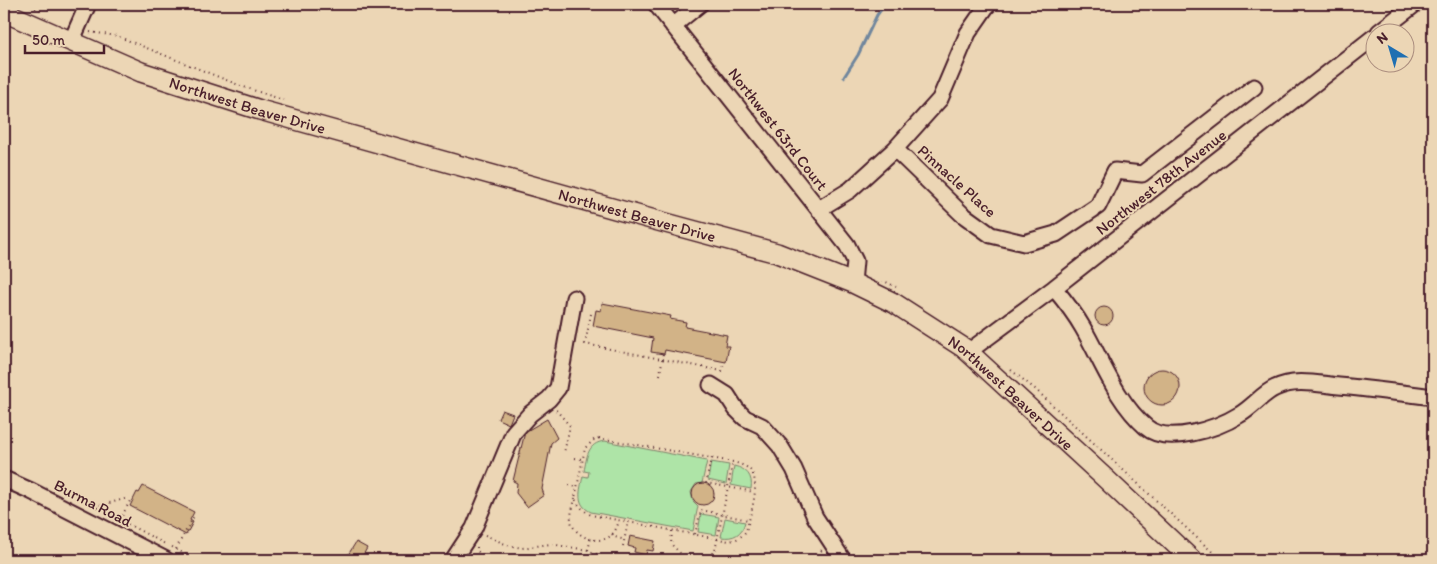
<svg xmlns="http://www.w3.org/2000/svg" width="1437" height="564" font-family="Itim,sans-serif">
<rect width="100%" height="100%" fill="#ecd6b5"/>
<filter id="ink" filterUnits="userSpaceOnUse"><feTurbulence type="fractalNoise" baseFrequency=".02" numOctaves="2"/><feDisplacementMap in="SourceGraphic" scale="10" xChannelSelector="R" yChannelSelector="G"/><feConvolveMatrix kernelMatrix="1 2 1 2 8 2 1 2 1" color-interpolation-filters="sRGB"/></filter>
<g filter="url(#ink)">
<path fill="#aee4a7" stroke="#7c8269" d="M605,441L707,461L702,483L696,484L691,492L693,501L698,506L693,531L591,512C575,504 580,491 583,476L588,477L589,472L584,471C587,457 587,443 605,441Z
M711,462L729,465L726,484L708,480Z
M734,466C747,469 753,476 751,489L731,485Z
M701,514L719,517L716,535L698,532Z
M725,518L745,522C742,534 734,539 721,537Z"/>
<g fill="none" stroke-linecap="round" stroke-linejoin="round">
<path stroke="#6f869d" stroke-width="3" d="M844,77L858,55L877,15L885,4"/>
</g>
<path fill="#d2b387" stroke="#4a1f2b" d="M602,303L671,316L670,319L686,322L685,327L727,335L725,346H729L726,362L665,350L664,354L651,352L653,338L593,326L596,310L601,311Z
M1095 316a9 9 0 1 1 18 0a9 9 0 1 1-18 0Z
M1144 387a18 18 0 1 1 36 0a18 18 0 1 1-36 0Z
M502,410L513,414L509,424L498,419Z
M547,419L557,438L551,443L542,489L544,495L527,507L516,493L517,483L513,481L525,432Z
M692 494a11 11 0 1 1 22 0a11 11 0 1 1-22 0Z
M143,486L194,512L190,520L193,522L186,535L130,506L137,492L139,493Z
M630,536L655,541L653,551L647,550L646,555L634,552L635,548L628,546Z
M356,542L367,548L361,559L363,560H345Z"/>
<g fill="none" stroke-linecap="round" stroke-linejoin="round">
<g stroke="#4a1f2b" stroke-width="19">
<path id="minor" d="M656,4L847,245L855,261L853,283
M673,26L700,4
M1379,32L1415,4
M71,42L88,4
M895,149L962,214L991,235L1024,243L1056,234L1098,206L1115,171L1142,174L1254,87
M819,209L850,190L895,149L940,99L968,33L986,7L989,4
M1054,288C1065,301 1075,314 1083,328C1102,361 1116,401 1146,427C1167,446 1218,428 1239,415C1252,408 1263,393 1275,388C1295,378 1318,384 1339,386C1371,389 1402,393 1433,397
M968,352L1054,288L1374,37
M711,385L727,395L736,409L745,418L762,426L780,446L794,469L815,517L843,560
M4,479L31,491L166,560
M453,560L474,528L514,432L530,414L549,399L558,388L574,298"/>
</g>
<g stroke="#4a1f2b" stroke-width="22">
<g id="major">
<path id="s1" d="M4,12L141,72L260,110L651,219L777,253L853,283L894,303L964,348L1106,479L1192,560"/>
</g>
</g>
<path stroke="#4a1f2b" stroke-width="2" stroke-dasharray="1 4" stroke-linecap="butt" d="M26,4L40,10
M90,32L117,36L241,86L283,100
M882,280L896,287
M591,314L585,344L722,371L724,362
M1011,370L1035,389L1221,560
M660,375L663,354
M556,410L570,426L564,453
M599,438L733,462C740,464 747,466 751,471C761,484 750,516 746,531C742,537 736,540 729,541L591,515C584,511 578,506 575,498L585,448L594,440Z
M575,458L582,459
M711,458L706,483L754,492
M569,485L576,487
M575,498C574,505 570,514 571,521C574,536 596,545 609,537C615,533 617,527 619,521
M88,503L167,545
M95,507L128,498
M120,520L131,499
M672,531L671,544L682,555L704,558L715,551L733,462
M612,534L615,537L625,540
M695,534L701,510L748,520
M485,535L507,545L522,548L550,544L588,550L609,560
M623,546L628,522
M172,547L196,560
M477,547V551L483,555L487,560
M176,549L194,516
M588,550L591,538
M865,558L868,560
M587,560L591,551
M809,560L822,550"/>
<use href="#minor" stroke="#ecd6b5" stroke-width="15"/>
<use href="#major" stroke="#ecd6b5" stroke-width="19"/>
</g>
</g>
<g text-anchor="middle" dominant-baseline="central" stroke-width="4" stroke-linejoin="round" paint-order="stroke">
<g font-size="16" fill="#4a1f2b" stroke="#ecd6b5">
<text stroke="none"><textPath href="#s1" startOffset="261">Northwest Beaver Drive</textPath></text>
<text transform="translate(778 129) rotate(52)">Northwest 63rd Court</text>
<text transform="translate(957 181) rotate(42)">Pinnacle Place</text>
<text transform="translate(1161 182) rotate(-38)">Northwest 78th Avenue</text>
<text stroke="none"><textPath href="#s1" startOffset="666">Northwest Beaver Drive</textPath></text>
<text stroke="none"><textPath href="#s1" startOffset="1086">Northwest Beaver Drive</textPath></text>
<text transform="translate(93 503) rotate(27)">Burma Road</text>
</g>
</g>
<rect width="1437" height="564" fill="none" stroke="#ecd6b5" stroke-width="20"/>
<rect x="10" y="10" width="1417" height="544" fill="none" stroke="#4a1f2b" stroke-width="2" filter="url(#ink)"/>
<g transform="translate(1390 48) rotate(322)"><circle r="24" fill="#ecd6b5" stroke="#ab8d7e"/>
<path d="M0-4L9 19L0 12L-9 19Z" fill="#1f6fb2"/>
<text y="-8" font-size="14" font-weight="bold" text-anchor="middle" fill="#4a1f2b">N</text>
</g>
<path d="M25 45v8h79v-8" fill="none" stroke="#4a1f2b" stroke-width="2.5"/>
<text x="32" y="45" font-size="15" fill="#4a1f2b" stroke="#ecd6b5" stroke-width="4" paint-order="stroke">50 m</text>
</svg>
